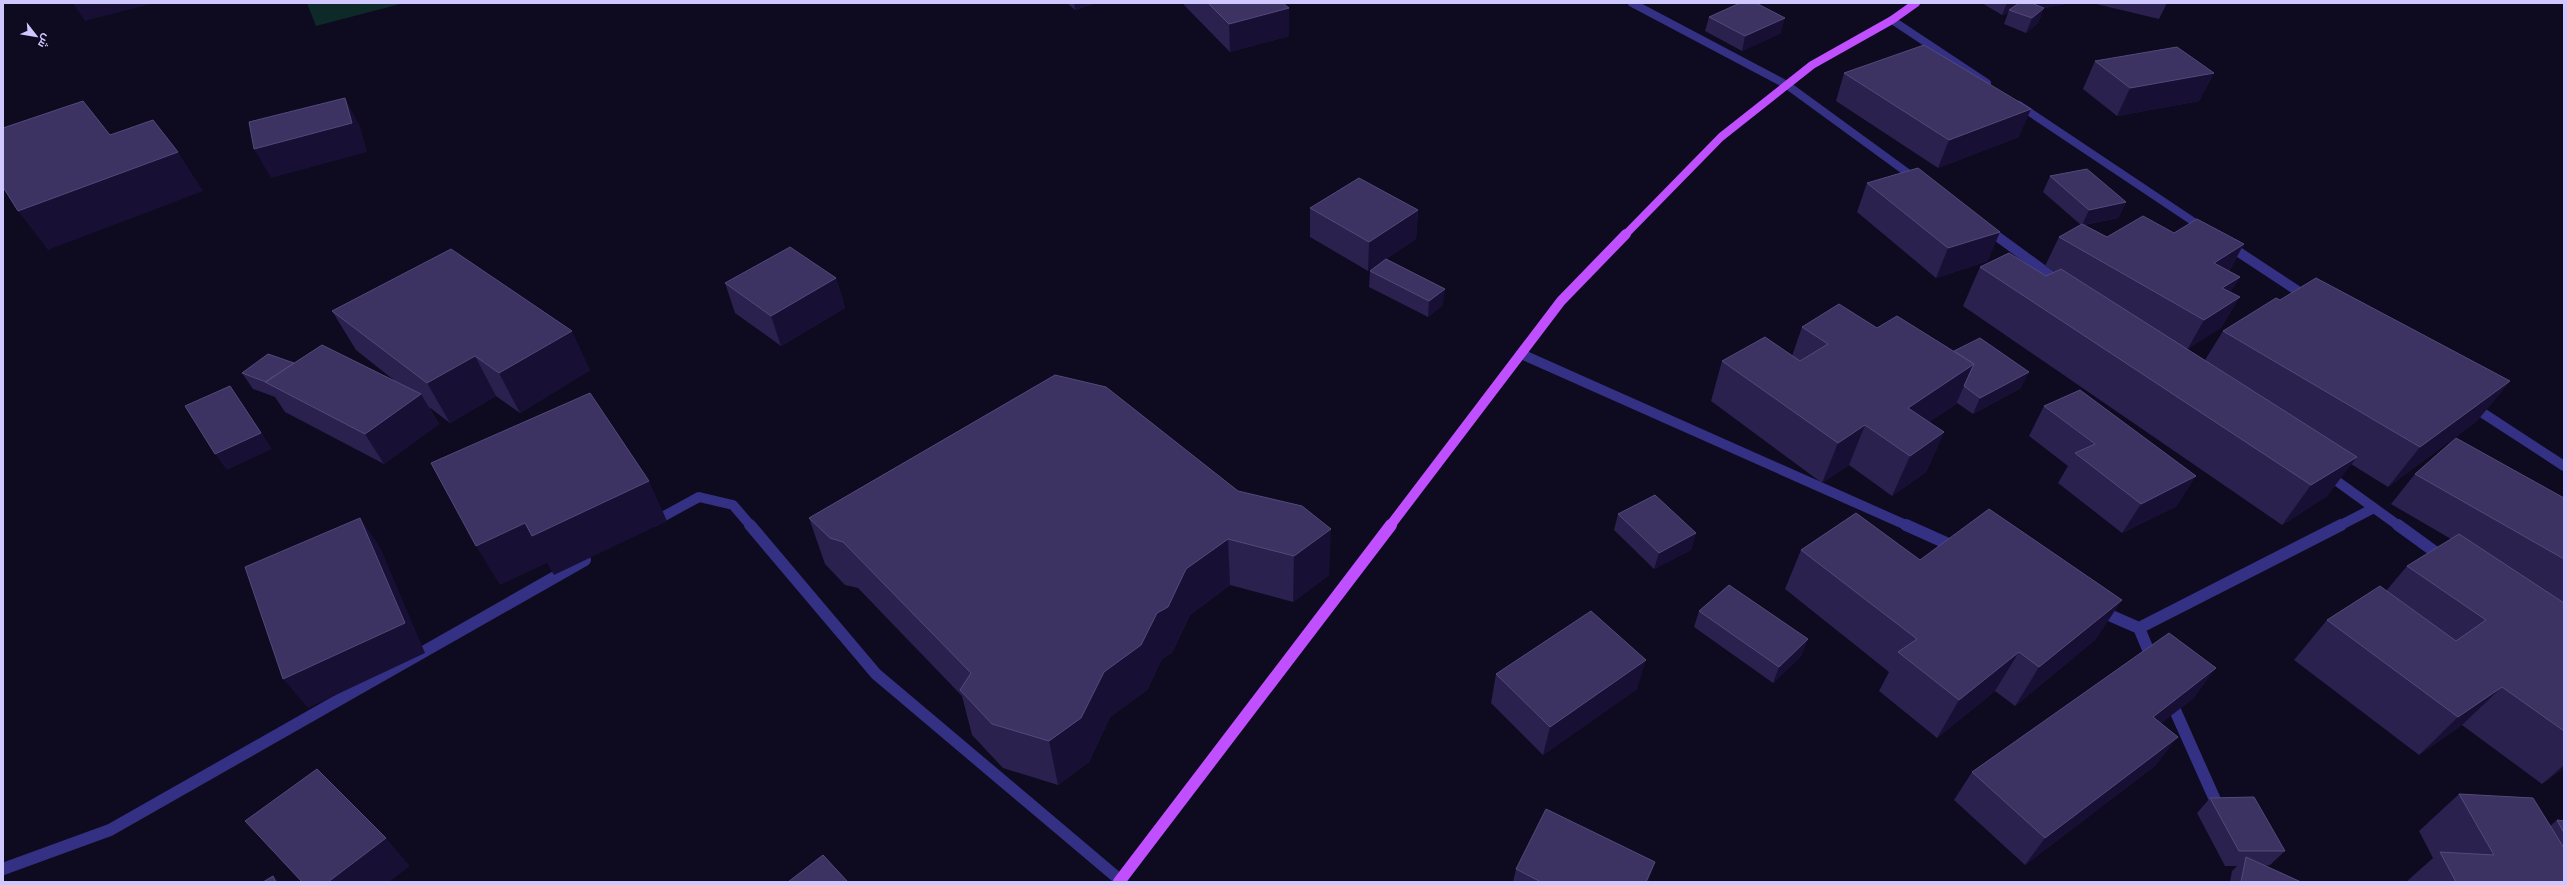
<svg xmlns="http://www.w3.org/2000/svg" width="2567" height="885" font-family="'Fira Sans',Cairo,sans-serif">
<rect width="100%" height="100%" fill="#0e0a1f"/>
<path fill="#0d2a29" d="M307,3H404L316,26Z"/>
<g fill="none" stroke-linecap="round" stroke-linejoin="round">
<path stroke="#343083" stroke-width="8" d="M1632,3L1787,85L1916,179
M1892,20L1987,83
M2019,105L2203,228
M1988,230L1995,235"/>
<path stroke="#343083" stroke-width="10" d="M1994,234L2061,283
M2228,245L2307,297
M1521,354L1908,526
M2472,406L2564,466
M2327,474L2399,526
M653,522L699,497L733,505L751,526
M2339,526L2374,508"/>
<path stroke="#343083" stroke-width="12" d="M750,525L876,674L1120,880
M1906,525L1955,547
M2398,525L2442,557
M2100,611L2139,628L2152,659
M2139,628L2341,525
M2170,699L2220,811
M3,869L110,830L585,560"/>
<path stroke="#bf4fff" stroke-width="8" d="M1625,235L1721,137L1812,65L1892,20L1916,3"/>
<path stroke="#bf4fff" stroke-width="10" d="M1390,526L1561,301L1626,234"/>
<path stroke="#bf4fff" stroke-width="12" d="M1119,882L1391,525"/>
</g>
<path fill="#2a214f" d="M1067,3H1096L1075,10Z
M1183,3H1283L1289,36L1230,52L1184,5Z
M1982,3H2066L2065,4L2044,8L2038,23L2026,33L2004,24L2008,13L2002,15Z
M2092,3H2167L2159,19Z
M1709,17L1781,33L1742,51L1705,31Z
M2095,61L2214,73L2199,101L2117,116L2083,89Z
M1844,73L2019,137L1938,168L1836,101Z
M2050,176L2126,202L2118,218L2084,225L2107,237L2174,233L2244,244L2229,271L2240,277L2230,292L2222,327L2187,349L2205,360L2223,331L2280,300L2510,381L2477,421L2388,487L2351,464L2327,496L2282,525L1963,306L1980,267L2046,276L2055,272L2045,266L2059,237L2081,225L2043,192Z
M1867,183L1988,261L1936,278L1857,212Z
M1310,208L1418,210L1416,239L1368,271L1310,237Z
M1370,271L1443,305L1428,317L1369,287Z
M836,278L845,308L781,346L735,313L725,283Z
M332,311L590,370L520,413L496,396L450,423L429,407L439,424L384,464L285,412L275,397L253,389L242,373L294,363L395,381L356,350Z
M1802,327L1877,328L1954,351L2021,388L1973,414L1957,403L1956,404L1929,422L1944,432L1926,472L1892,496L1849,465L1822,483L1711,401L1722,361L1792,356Z
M1055,375L1329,575L1293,602L1230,585L1190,615L1172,653L1162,659L1147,690L1110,717L1089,762L1058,785L1003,768L972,735L962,696L858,588L845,585L825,564L809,518Z
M2044,406L2177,506L2122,533L2058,483L2068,466L2029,436Z
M2415,474L2564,498V768L2542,784L2462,725L2419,755L2294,660L2327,620L2386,591L2407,566L2451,539L2391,504Z
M1618,514L1696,533L1691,550L1654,569L1614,530Z
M1801,550L1920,560L2096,639L2015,706L1995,691L1937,738L1879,691L1889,672L1785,589Z
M1699,611L1802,655L1773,683L1694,627Z
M1496,674L1637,689L1543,755L1491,703Z
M2194,698L2161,723L2156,765L2025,865L1954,800L1972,772Z
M2459,794L2550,826L2557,820L2564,821V882H2404H2406L2433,858L2419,831Z
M2210,798L2285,851L2270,865L2265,866L2301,882H2230L2232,871L2237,866H2225L2197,813Z
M1655,862L1648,882H1513L1516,869Z"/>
<path fill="#181034" d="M73,3H154L85,21Z
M1074,3H1096L1075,10Z
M2007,3H2022L2009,10L2008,13L2002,15Z
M2026,3H2066L2065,4L2044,8L2038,23L2026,33L2032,18Z
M1289,8V36L1230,52L1229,24Z
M1785,18L1781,33L1742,51L1745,36Z
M2214,73L2199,101L2117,116L2130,88Z
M345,98L360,126L367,152L271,178L254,149Z
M2031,109L2019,137L1938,168L1949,140Z
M178,152L203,191L48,250L18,211Z
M2126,202L2118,218L2082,225L2089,210Z
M1418,210L1416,239L1368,271L1369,242Z
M2000,232L1988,261L1936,278L1948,248Z
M2244,244L2227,274L2214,263Z
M2240,277L2222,306V288Z
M836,278L845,308L781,346L771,316Z
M1445,289L1443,305L1428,317L1429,301Z
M2240,297L2222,327L2187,350L2204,320Z
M572,331L590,370L520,413L499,373Z
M475,356L496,396L450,423L427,383Z
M1974,364L1956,404L1895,445L1908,408Z
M2029,372L2021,388L1973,414L1980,398Z
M2510,381L2477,421L2388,487L2420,447Z
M230,386L242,402L272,449L227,470L215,454Z
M421,394L439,424L384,464L365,434Z
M1865,425L1849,465L1822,483L1838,443Z
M1944,432L1926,472L1892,496L1910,456Z
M2357,457L2327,496L2282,525L2311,485Z
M2196,476L2177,506L2122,533L2141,504Z
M649,481L667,521L554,575L547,563L500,585L476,546L525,523Z
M360,518L380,547L425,653L308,708L283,679Z
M1331,529L1329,575L1293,602L1294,556Z
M1696,533L1691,550L1654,569L1659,553Z
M1228,539L1230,585L1190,615L1172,653L1162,659L1147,690L1110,717L1089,762L1058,785L1049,741L1104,672L1157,613L1186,569Z
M2122,600L2096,639L2015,706L2039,667Z
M1808,639L1802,655L1773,683L1779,667Z
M2019,652L1995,691L1937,738L1959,700Z
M1646,660L1637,689L1543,755L1550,727Z
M2216,668L2194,698L2131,746L2153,717Z
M2502,687L2462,725L2419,755L2458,717Z
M2178,737L2156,765L2025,865L2045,838Z
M2564,765V768L2542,784Z
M386,838L410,866L389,882H328Z
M1655,862L1648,882H1646Z
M273,876L279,882H276Z"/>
<path fill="#3c3362" stroke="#534a7b" d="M1208,3H1283L1289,8L1229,24Z
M1740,3H1756L1785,18L1745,36L1709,17Z
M2019,3H2031L2044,8L2032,18L2009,10Z
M1924,45L2031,109L1949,140L1844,73Z
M2177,47L2214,73L2130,88L2095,61Z
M345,98L352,123L254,149L249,122Z
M83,101L110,135L153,120L178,152L18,211L3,187V128Z
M1918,168L2000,232L1948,248L1867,183Z
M2087,169L2126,202L2089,210L2050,176Z
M1359,178L1418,210L1369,242L1310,208Z
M2143,216L2174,233L2197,219L2244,244L2214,263L2240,277L2222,288L2240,297L2204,320L2059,237L2082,224L2107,237Z
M790,247L836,278L771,316L725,283Z
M451,249L572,331L499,373L475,356L427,383L332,311Z
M2009,253L2046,276L2061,269L2357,457L2311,485L1980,267Z
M1386,259L1445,289L1429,301L1370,271Z
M2316,278L2510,381L2420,447L2223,331L2276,298L2280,300Z
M1839,304L1877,328L1897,316L1974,364L1908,408L1944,432L1910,456L1865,425L1838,443L1722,361L1765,337L1800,361L1828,344L1802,327Z
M1980,338L2029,372L1980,398L1964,386L1974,364L1954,351Z
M322,345L421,394L365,434L265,382Z
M268,354L294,363L266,382L242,373Z
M1055,375L1106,387L1238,491L1302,506L1331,529L1294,556L1228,539L1186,569L1168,607L1157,613L1141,645L1104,672L1081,718L1049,741L992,724L960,690L971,673L843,542L830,538L809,518Z
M230,386L261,433L215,454L185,406Z
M2080,390L2196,476L2141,504L2075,453L2095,444L2044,406Z
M590,393L649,481L532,536L525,523L476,546L431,463Z
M2456,438L2564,498V559L2415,474Z
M1655,495L1696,533L1659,553L1618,514Z
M1989,509L2122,600L2039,667L2019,652L1959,700L1898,652L1917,639L1801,550L1856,513L1920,560Z
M360,518L405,623L283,679L245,567Z
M2459,534L2564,603V731L2502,687L2458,717L2327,620L2380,586L2456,641L2486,620L2407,566Z
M1729,585L1808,639L1779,667L1699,611Z
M1591,611L1646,660L1550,727L1496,674Z
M2169,633L2216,668L2153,717L2178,737L2045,838L1972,772Z
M317,769L386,838L328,882H302L245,821Z
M2459,794L2533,798L2564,848V882H2456L2440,852L2494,855Z
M2254,797L2285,851H2239L2210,798Z
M1546,809L1655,862L1646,882H1541L1516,869Z
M2557,820L2564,821V833Z
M823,855L848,882H788Z
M2246,857L2301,882H2241Z
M273,876L276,882H263Z"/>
<rect width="2567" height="885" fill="none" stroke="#cfc8ff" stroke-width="8"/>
<g transform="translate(36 36) rotate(121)" stroke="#0e0a1f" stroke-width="3" paint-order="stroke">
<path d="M0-3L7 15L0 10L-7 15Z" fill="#cfc8ff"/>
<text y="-6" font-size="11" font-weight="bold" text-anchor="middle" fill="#cfc8ff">ش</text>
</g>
</svg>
